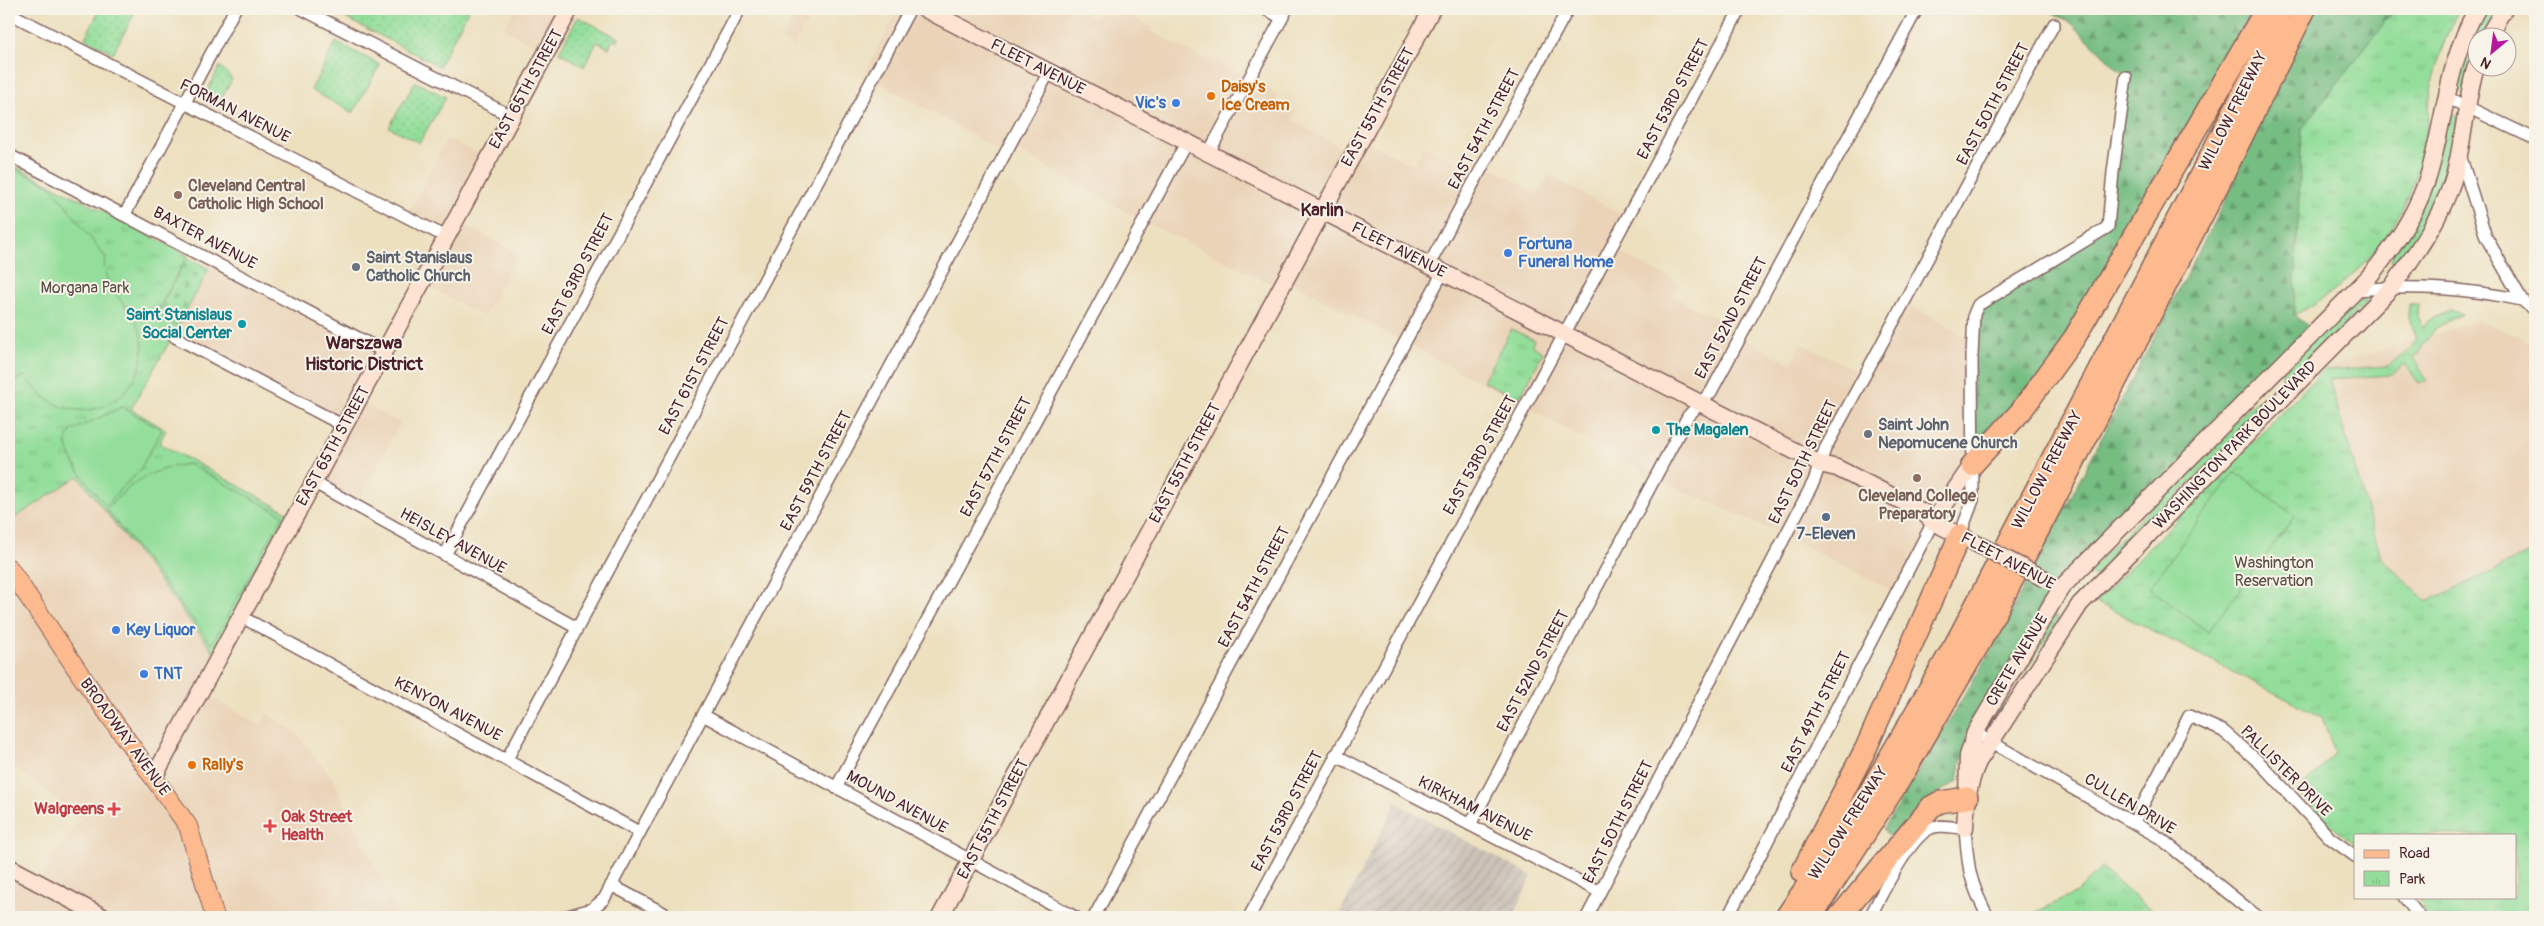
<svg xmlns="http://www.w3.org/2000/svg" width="2544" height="926" font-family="Pangolin,sans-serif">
<defs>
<pattern id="industrial-furrows" width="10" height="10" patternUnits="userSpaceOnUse" patternTransform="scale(1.25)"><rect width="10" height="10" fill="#ccc2b8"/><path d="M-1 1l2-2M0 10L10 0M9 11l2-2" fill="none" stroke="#b1a69e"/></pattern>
<pattern id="grass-dots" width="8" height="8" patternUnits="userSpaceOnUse" patternTransform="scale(1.25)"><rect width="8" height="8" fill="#93de9a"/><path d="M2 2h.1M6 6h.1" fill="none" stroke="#80be85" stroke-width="1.8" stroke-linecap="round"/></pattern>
<pattern id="forest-firs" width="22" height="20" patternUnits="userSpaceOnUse" patternTransform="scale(1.25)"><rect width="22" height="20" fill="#76bd82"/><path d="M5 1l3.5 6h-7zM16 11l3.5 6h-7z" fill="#63996b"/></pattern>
<pattern id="cemetery-stones" width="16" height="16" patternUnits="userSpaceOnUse" patternTransform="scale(1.25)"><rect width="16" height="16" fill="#93de9a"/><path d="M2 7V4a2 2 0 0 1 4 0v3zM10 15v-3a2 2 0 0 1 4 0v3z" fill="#80be85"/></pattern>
<pattern id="park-tufts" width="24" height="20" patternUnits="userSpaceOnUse" patternTransform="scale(1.25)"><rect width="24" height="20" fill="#93de9a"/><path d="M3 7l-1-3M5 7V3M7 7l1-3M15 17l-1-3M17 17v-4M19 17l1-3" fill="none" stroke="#80be85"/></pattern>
</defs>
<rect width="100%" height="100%" fill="#f7f3e8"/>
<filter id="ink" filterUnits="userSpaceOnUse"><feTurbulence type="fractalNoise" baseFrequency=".02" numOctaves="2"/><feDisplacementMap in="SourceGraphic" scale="10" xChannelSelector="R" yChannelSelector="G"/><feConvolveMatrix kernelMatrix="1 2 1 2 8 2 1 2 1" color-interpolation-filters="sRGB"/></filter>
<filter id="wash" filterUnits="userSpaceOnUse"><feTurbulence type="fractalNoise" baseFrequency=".0096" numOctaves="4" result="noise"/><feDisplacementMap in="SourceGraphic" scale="20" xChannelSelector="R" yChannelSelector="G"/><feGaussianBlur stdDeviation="1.12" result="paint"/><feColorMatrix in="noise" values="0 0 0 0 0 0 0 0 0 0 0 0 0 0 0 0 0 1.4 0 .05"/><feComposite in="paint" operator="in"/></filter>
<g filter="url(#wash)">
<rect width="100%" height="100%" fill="#ede0bf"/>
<path fill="#ead3b7" d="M515,9H570L547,51L504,29Z
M777,9H814L794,47L781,41L793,18Z
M878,9H1076L1094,18L1099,9H1117L1151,27L1150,31L1207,61L1209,56L1278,95L1275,99L1296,112L1292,120L1352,154L1361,138L1413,166L1424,145L1477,175L1484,163L1538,194L1550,175L1627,218L1611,248L1679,283L1673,297L1743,332L1741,337L1791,364L1801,343L1865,375L1905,302L1973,340L1987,445L1896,593L1785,536L1655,478L1525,406L1285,279L1280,288L1143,221L1010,146L1005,154L865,74L894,17Z
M447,138L488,159L456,220L518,254L484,317L422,283L446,238L406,217Z
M9,163L188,255L156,314L178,326L213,261L385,352L358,400L400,423L356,505L313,482L344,427L172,336L131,409L166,430L159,443L289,513L226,661L208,695L261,726L267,714L295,731L333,779L398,917H9V867L37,882L81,818L9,763Z
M2478,320L2535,344V550L2427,602L2381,557L2326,368Z"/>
<path fill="url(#industrial-furrows)" d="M1396,803L1532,876L1513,917H1338Z"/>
<path fill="url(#grass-dots)" stroke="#6e7e62" d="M100,9H131L136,11L113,53L85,38Z
M336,9H469L439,66L334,12Z
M2484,9H2498L2482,37L2476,38V50L2464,90L2457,93L2454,91L2457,70Z
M578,17L619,38L618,42L613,40L609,48L597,42L584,67L559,52Z
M336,42L380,65L353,113L311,90Z
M220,66L232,79L218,106L203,99Z
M415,82L446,97L419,143L389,127Z
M2453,114L2457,117L2449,169L2429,222L2397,267L2394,266L2391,259L2449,115Z
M2365,300L2366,303L2289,381L2281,378L2282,371L2346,307Z
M2256,400L2263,408L2103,572L2093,577L2089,571Z
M2053,616H2057L2058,620L1989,727L1985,729Z"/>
<path fill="url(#forest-firs)" stroke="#606e56" d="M2046,9H2266L2075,337L1972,465L1974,314L2103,231L2126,77L2070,22Z
M2307,9H2395L2302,129L2294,315L2314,331L2073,575L1961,762L1958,781L1936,794L1894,840L1883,830L1991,651L2231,189L2300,18Z"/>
<path fill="url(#cemetery-stones)" stroke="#6e7e62" d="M187,257L209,269L178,327L156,315Z"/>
<path fill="url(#park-tufts)" stroke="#6e7e62" d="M2395,9H2459C2446,35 2436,62 2431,91C2428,111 2428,131 2423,151C2408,223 2359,283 2294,315L2302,129Z
M9,163L188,255L156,314L178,327L131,409L166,430L159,443L289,513L214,652L78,476L9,522Z
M2409,304H2418L2417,315L2423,329L2427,322L2450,310L2462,314L2434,329L2417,355L2413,358L2427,380L2419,384L2405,364L2391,375L2329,379L2381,557L2427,602L2535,550V917H2426L2418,897H2515V835H2355V844L2329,824L2297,792L2335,753L2322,717L2096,602L2325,368L2326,370L2388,366L2410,349L2417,339L2408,316Z
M1511,329L1534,340L1532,345L1543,353L1519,399L1483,381Z
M2101,868L2159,917H2026L2076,893Z"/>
<path fill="#93de9a" stroke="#6e7e62" d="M9,166L51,186L106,258C96,284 136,309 141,335C151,377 113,418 70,409C49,404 37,392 24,376L9,383Z
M122,407L162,430L138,473L122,487L106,506C94,491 64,458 67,438L71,431Z
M189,464L283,515L212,644L106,509C132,482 150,469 189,464Z
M2235,472L2295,516L2208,632L2149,588Z"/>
</g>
<g filter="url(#ink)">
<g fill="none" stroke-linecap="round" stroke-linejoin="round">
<g stroke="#83635f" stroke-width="14">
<path id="street" d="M302,9L511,116
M1265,9L1282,18
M9,13L446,237
M2446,97L2535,139
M1208,154L1287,9
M9,155L385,352
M2460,155L2486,237L2522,300L2535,311
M125,214L235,9
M1429,265L1568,9
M2355,290C2415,285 2464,288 2522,300
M175,337L344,426
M313,482L577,628
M1960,535L1973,500L1972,356L1974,314L1978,305L2108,227L2113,172L2126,77
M445,555L740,9
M240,616L639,832
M703,715L1075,917
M1975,733L2160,838L2258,917
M1335,755L1600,892
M507,759L910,9
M836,788L1186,143
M2134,822L2189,716L2223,731L2260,763L2330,838L2355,856
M1470,825L1688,416L1711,392L1917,9
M611,885L671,917
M2404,897L2420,917
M564,917L592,909L604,899L1049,72
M1094,917L1443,272
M1249,917L1740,9
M1587,917L1814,481L1825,449L2054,24
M1728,917L1933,522
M1870,917C1880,897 1910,836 1931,828C1940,824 1955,828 1965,828C1968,868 1969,881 1988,917"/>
</g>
<g stroke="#83635f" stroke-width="19">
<path id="secondary" d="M925,9L1820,464L1837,468L1923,512L1933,522L1969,540
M2487,38L2504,9
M1933,522L1972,465
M154,777L570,9
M1967,798L1968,756L1975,733L2061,588L2367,279C2394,248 2417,213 2429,174C2445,118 2448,60 2477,9
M1965,828C1966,804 1968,784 1978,762L2080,604L2392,287C2416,253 2440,220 2453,180C2464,143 2465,103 2476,66
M9,867L103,917
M940,917L1432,9"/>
</g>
<g stroke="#83635f" stroke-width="20">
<path id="primary" d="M9,568L82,677L188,826L215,917"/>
</g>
<g stroke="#83635f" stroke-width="24">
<path id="highway" d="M1972,465L2021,411L2075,337L2266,9
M1802,872L1866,748L1960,535
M1786,917L1869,793L1957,641L2260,61L2281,9
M1811,917L1900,779L1979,644L2219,183L2305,9
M1839,917L1931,807L1940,802L1967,798"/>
</g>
<use href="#street" stroke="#fff" stroke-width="11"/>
<use href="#secondary" stroke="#fee3d2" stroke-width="16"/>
<use href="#primary" stroke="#fcba8e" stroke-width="18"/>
<use href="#highway" stroke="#fcba8e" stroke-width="21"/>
<g stroke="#83635f" stroke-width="19" stroke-linecap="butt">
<path id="secondary-bridge" d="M1973,542L2045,579"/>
</g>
<use href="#secondary-bridge" stroke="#fee3d2" stroke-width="16"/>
</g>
</g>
<g fill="#e8710a" stroke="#f7f3e8" stroke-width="2">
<circle cx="1211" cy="96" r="5"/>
<circle cx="192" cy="765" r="5"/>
</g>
<g fill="#3f7fe0" stroke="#f7f3e8" stroke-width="2">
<circle cx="1176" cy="103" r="5"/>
<circle cx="1508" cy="253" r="5"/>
<circle cx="116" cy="630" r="5"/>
<circle cx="144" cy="674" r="5"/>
</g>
<g fill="#8d6e63" stroke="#f7f3e8" stroke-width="2">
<circle cx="178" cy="195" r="5"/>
<circle cx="1917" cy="478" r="5"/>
</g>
<g fill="#6b7280" stroke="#f7f3e8" stroke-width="2">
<circle cx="356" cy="267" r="5"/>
<circle cx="1868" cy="434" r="5"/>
</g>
<g fill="#0f9aa8" stroke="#f7f3e8" stroke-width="2">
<circle cx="242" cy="324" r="5"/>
<circle cx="1656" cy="430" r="5"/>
</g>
<circle fill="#5c6f8a" stroke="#f7f3e8" stroke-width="2" cx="1826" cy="517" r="5"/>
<g fill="#e0444e" stroke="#f7f3e8" stroke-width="2">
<path d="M111.5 801.5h5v5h5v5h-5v5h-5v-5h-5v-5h5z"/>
<path d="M267.5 818.5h5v5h5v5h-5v5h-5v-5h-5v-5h5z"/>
</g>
<g text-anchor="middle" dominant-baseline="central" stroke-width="4" stroke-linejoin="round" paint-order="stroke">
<g font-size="16" fill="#4a1f2b" stroke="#f7f3e8">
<text transform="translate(1038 67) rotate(27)">FLEET AVENUE</text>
<text transform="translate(526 89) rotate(-61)">EAST 65TH STREET</text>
<text transform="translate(1673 99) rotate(-62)">EAST 53RD STREET</text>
<text transform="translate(1993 104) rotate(-62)">EAST 50TH STREET</text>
<text transform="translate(1378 107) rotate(-61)">EAST 55TH STREET</text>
<text transform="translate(235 111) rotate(27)">FORMAN AVENUE</text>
<text transform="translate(2233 111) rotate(-63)">WILLOW FREEWAY</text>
<text transform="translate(1484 129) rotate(-62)">EAST 54TH STREET</text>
<text transform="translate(205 238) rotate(28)">BAXTER AVENUE</text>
<text transform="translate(1399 250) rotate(27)">FLEET AVENUE</text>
<text transform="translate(578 274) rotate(-62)">EAST 63RD STREET</text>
<text transform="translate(1731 318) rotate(-62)">EAST 52ND STREET</text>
<text transform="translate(694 376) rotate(-62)">EAST 61ST STREET</text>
<text transform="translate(2235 445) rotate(-46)">WASHINGTON PARK BOULEVARD</text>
<text transform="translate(333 446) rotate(-61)">EAST 65TH STREET</text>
<text transform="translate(1480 455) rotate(-61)">EAST 53RD STREET</text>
<text transform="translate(996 457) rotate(-62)">EAST 57TH STREET</text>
<text transform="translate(1803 462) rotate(-64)">EAST 50TH STREET</text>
<text transform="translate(1185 463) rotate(-62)">EAST 55TH STREET</text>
<text transform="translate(2047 470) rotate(-62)">WILLOW FREEWAY</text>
<text transform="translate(816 471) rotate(-62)">EAST 59TH STREET</text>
<text transform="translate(453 541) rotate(29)">HEISLEY AVENUE</text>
<text transform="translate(2008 561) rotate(28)">FLEET AVENUE</text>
<text transform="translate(1254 587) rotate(-62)">EAST 54TH STREET</text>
<text transform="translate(2017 660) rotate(-59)">CRETE AVENUE</text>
<text transform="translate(1533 671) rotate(-62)">EAST 52ND STREET</text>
<text transform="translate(448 709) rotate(28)">KENYON AVENUE</text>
<text transform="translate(1816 712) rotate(-63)">EAST 49TH STREET</text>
<text transform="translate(125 737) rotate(54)">BROADWAY AVENUE</text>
<text transform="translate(2286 771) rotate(45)">PALLISTER DRIVE</text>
<text transform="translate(897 802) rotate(29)">MOUND AVENUE</text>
<text transform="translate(2130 804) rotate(31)">CULLEN DRIVE</text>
<text transform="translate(1475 809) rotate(27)">KIRKHAM AVENUE</text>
<text transform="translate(1287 811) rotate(-62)">EAST 53RD STREET</text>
<text transform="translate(993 819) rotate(-62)">EAST 55TH STREET</text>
<text transform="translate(1618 822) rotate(-63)">EAST 50TH STREET</text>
<text transform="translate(1848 823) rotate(-57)">WILLOW FREEWAY</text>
</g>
<g font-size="16" font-weight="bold" fill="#c56008" stroke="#f7f3e8" text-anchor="start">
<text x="1221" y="87">Daisy's<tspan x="1221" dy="18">Ice Cream</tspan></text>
<text x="202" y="765">Rally's</text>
</g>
<g font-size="16" font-weight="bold" fill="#366cbe" stroke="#f7f3e8" text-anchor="start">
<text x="1166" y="103" text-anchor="end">Vic's</text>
<text x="1518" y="244">Fortuna<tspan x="1518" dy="18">Funeral Home</tspan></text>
<text x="126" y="630">Key Liquor</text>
<text x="154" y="674">TNT</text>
</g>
<g font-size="16" font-weight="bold" fill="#785e54" stroke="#f7f3e8" text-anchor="start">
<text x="188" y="186">Cleveland Central<tspan x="188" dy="18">Catholic High School</tspan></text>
<text x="1917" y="496" text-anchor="middle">Cleveland College<tspan x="1917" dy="18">Preparatory</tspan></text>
</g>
<g font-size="16" font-weight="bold" fill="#5b616d" stroke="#f7f3e8" text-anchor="start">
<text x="366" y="258">Saint Stanislaus<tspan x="366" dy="18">Catholic Church</tspan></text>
<text x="1878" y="425">Saint John<tspan x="1878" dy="18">Nepomucene Church</tspan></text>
</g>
<g font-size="16" fill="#5c4f47" stroke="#f7f3e8">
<text x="85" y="288">Morgana Park</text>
<text x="2274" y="563">Washington<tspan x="2274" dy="18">Reservation</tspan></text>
</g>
<g font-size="16" font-weight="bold" fill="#0d838f" stroke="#f7f3e8" text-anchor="end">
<text x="232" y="315">Saint Stanislaus<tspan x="232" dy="18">Social Center</tspan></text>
<text x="1666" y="430" text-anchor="start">The Magalen</text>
</g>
<g font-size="16" font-weight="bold" fill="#4e5e75" stroke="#f7f3e8">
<text x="1826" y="534">7-Eleven</text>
</g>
<g font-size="16" font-weight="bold" fill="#be3a42" stroke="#f7f3e8" text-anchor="end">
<text x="104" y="809">Walgreens</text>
<text x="281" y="817" text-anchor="start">Oak Street<tspan x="281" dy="18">Health</tspan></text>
</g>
<g font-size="18" font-weight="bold" fill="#4a1f2b" stroke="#f7f3e8">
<text x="1322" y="210">Karlin</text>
<text x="364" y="343">Warszawa<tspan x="364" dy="21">Historic District</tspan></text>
</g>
</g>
<rect width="2544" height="926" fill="none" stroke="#f7f3e8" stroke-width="30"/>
<rect x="2354" y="834" width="162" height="65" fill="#f7f3e8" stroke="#b29e9c"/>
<rect x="2364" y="850" width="25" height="8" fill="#fcba8e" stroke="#b29e9c"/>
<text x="2399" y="858" font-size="15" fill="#4a1f2b">Road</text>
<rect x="2364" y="871" width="25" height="15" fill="url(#park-tufts)" stroke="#b29e9c"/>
<text x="2399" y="884" font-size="15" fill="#4a1f2b">Park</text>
<g transform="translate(2492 52) rotate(209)"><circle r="24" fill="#f7f3e8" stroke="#b29e9c"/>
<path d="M0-4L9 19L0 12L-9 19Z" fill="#b5179e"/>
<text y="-8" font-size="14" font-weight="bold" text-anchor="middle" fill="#4a1f2b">N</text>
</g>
</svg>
